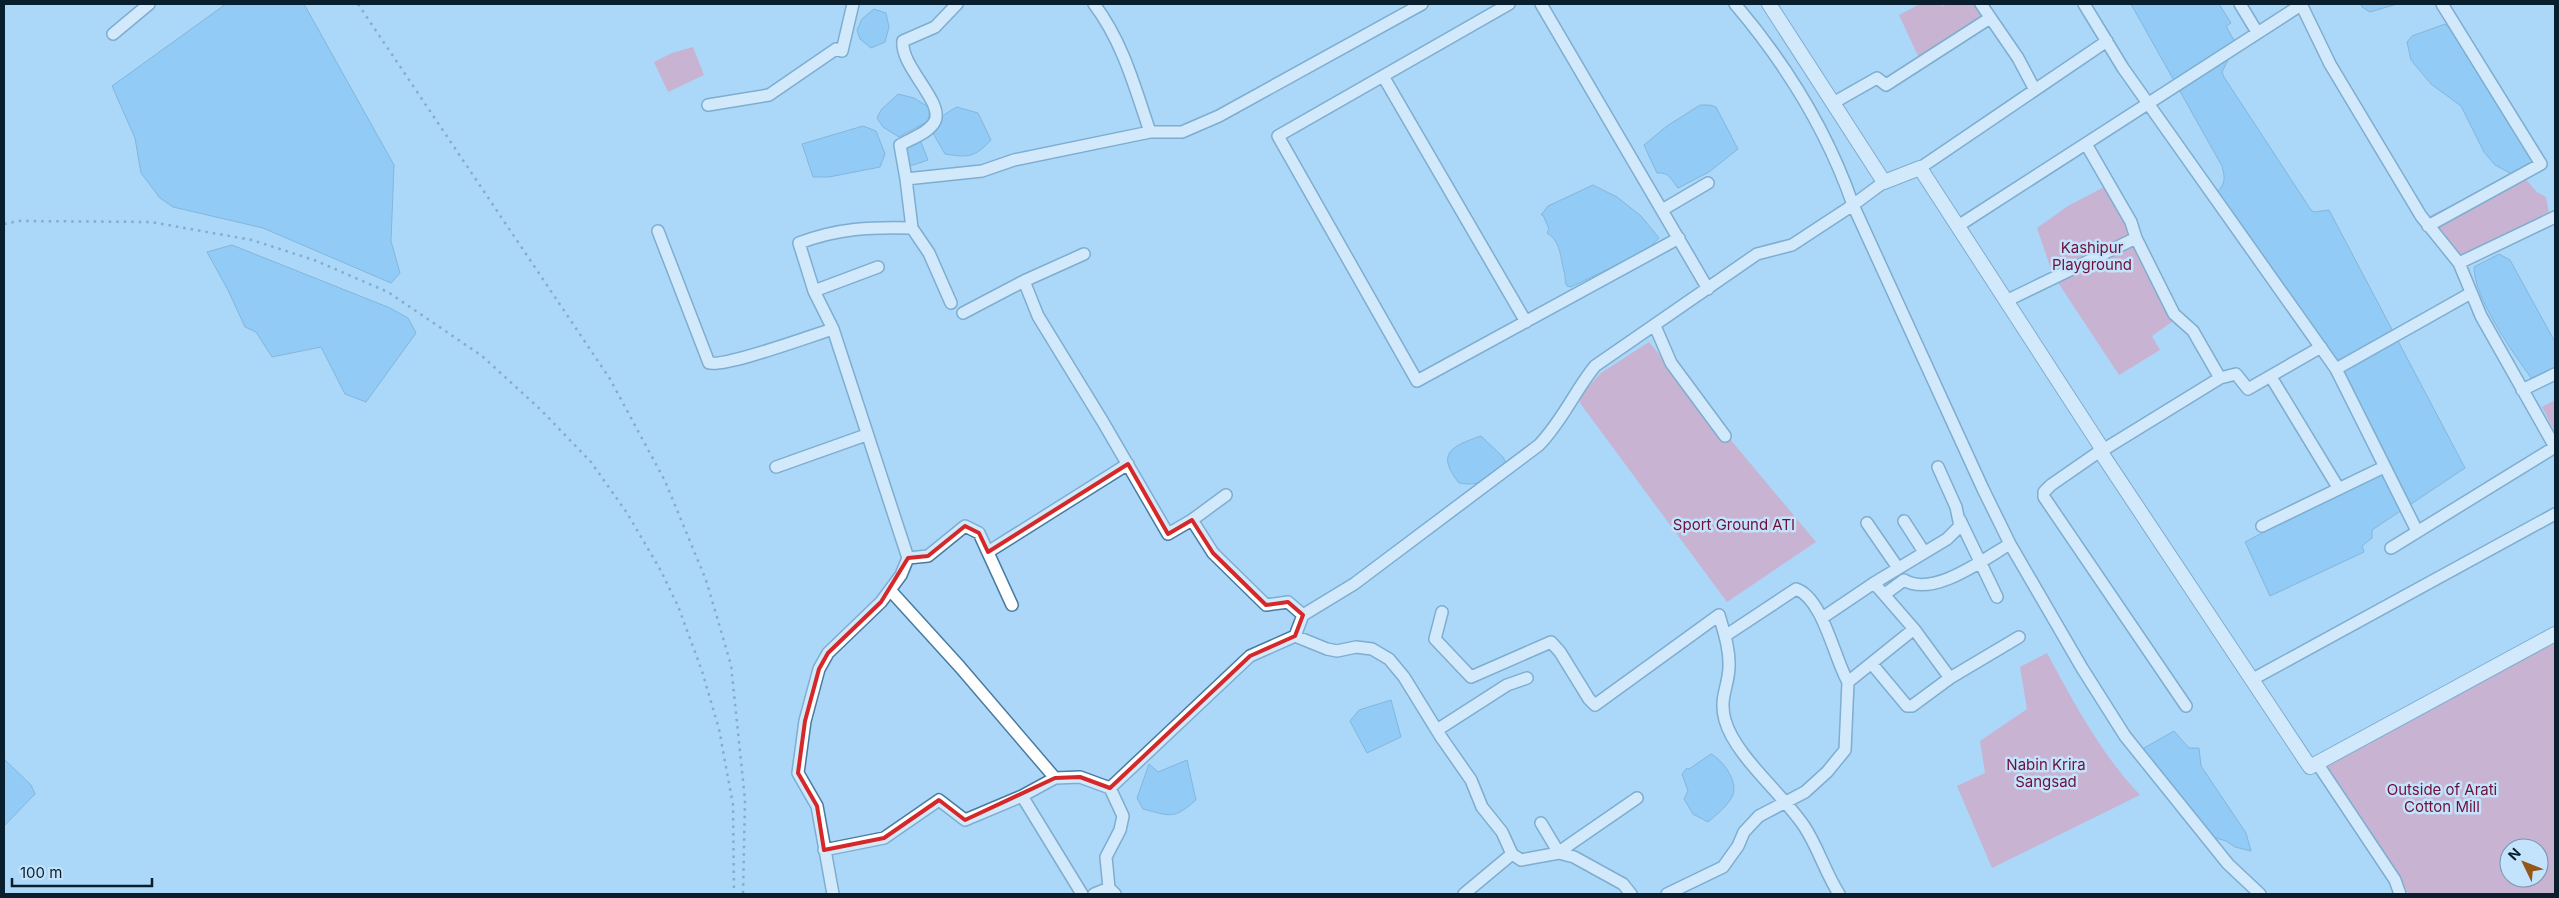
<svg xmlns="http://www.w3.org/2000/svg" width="2559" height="898" font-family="Inter,sans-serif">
<rect width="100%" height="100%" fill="#acd7f8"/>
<path fill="#ea88a4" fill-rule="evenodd" d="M1920,4H1941L1943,6L1948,4H1981L1989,16L1920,60L1899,15Z
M693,47L704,75L668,92L654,62L672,53Z
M2521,174L2537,192L2546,197L2549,213L2547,218L2463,257C2449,253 2434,229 2431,215Z
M2106,186L2173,321L2152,336L2160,350L2119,375L2053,275L2037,228L2068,206Z
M1649,342L1816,542L1727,602L1580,403V396L1601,373Z
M2555,400V432L2542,407Z
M2555,641V894H2409L2318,768ZM2509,848H2539V878H2509Z
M2047,653C2074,703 2101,754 2140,795L1992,868L1957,786L1985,773L1980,741L2027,709L2020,667Z"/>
<path fill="#73bdf3" stroke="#538eb8" d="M226,4H304L394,165L391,241L400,273L391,283L263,228L173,207L160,198L141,173L135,138L112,86Z
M2131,4H2219L2231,23L2226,26L2236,44L2222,72L2224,77L2311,210L2314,212L2329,210L2465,468L2372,530V538L2362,546L2364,552L2270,596L2245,542L2388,467L2322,345L2217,192C2226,183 2225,178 2222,166Z
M2361,4H2397L2370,12L2362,7Z
M874,9L886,13L889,27L885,42L871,48L860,39L857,30L862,19Z
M2445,24L2455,34L2541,156L2531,164L2512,174L2495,165L2484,152L2461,106L2431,84L2411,60L2407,42L2412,36Z
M898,94L914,98L930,108L928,121L899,137L883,127L877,118L881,110Z
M1700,105H1710L1716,107L1738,149L1709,172L1678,188C1671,180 1670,172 1657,173L1644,145L1667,126Z
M957,107L978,113L991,140C975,157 969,158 945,154L933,133C937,118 944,114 957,107Z
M863,126L876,131L885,154L880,167L829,177H813L802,144Z
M917,132L928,160L904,168L896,145Z
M1593,185L1617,197L1641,216L1659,238L1647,250L1571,287L1567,286C1564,281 1566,277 1564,271C1560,256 1561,242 1547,233L1549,229L1543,215H1541L1548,206Z
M232,245L390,308L408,318L416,333L366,402L345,394L321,347L272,357L256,332L245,327L228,290L207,252Z
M2499,254L2510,260L2555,342V367L2532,379C2513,353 2474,298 2474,267Z
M1481,436L1503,457L1506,463C1488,478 1483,487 1459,483C1435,453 1452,446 1481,436Z
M1391,700L1401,737L1367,753L1350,721L1359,710Z
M2174,731L2189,748H2199L2201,766L2246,833L2251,851L2235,847L2226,841L2210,836L2145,752L2144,748Z
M1711,754C1723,760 1738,781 1733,795C1729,805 1716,815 1708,822L1693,814L1684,799L1688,791L1682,774L1687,768L1689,769Z
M4,759L31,785L35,794L4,826Z
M1187,760L1196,800C1173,820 1171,816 1143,809L1137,798L1149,764L1158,772Z"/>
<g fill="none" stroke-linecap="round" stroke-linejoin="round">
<g stroke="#477ba0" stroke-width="14">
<path id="minor" d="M1094,4C1123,42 1135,88 1150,132
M1509,4L1278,136L1417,381L1679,238
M1541,4L1708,289
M1981,4L2018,58L2035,90
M2084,4L2123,68L2336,369L2417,531
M2240,4L2257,32
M2301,4L2330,64L2421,216L2459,263L2481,316L2555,447
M113,34L149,4
M1383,76L1526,322
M1833,103L1877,78L1886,85L1990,18
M708,105L769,95L836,49L842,51L853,4
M2086,144L2131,222L2136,238L2174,314L2193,331L2220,378L2103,450
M1920,168L2107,41
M906,179L900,145C910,139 929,133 935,121C944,102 900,66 903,41L935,27L957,4
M1884,182L1853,205L1983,489L2010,544L2082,668L2125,736L2228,864L2260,894
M1662,210L1708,183
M1958,226L2301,5
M2428,226L2541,164L2442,4
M912,228L929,253L951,303
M658,231L709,363C727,367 810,336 833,329
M2459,263L2555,217
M1024,281L1038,316L1103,422L1168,534L1192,520L1213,553L1266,605L1288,602L1303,615L1295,636
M814,291L878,267
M2006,301L2136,238
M963,313L1024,281L1084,254
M1655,326L1671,363L1725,436
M2336,369L2471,293
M2271,377L2339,489
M2220,378L2236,374L2248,389L2321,347
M2522,390L2555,374
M2100,451L2051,485L2044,492V497L2186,706
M776,467L866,435
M1192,520L1226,495
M1960,520L1997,597
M1904,521L1924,552
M1867,523L1898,568
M2262,526L2384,467
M2391,548L2555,447
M988,552L1128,464
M908,558L928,556L965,526L979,533L1012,605
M890,590L960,667L1055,778
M1885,594L1904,580C1933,598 1984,559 2010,544
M1442,612L1435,639L1471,677L1551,642L1560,652L1589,699L1595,705L1719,615C1724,632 1730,650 1729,668C1728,688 1719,698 1725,720C1735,756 1782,793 1804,826C1818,847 1825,872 1839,894
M1303,615L1354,584L1539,445C1563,420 1574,392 1595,366L1757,254L1792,245L1853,205C1827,130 1786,64 1735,4
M1822,618L1874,583
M1725,636L1796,589C1823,598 1834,658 1848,682
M1872,664L1907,706H1912L1950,678L1914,629L1874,583L1947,539L1960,526L1956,507L1938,467
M1950,678L2019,637
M2253,679L2555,514
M1437,730L1507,685L1527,678
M2317,763L2395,880L2400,894
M1110,788L1250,656L1295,636L1327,649L1337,651L1356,647L1372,649L1389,659L1404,677L1441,737L1471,780L1482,807L1502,832L1512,854L1521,860L1559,853L1574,857L1623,884L1631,894
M1022,796L1082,894
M1541,823L1559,853L1566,847L1637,798
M824,850L884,838L939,800L965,820L1022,796L1055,778L1080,777L1110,788L1123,816L1120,830L1106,857L1109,888L1115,894
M833,894L817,806L798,773L805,721L819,669L828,653L881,602L901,575L908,558L833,329L814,291L799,243C839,228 870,227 912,228L906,179L982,171L1014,160L1150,132H1182L1219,116L1422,4
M1094,894L1109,888
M1464,894L1512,854
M1667,894L1723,867L1738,846L1744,832L1759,816L1805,792L1827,772L1845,750L1848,682L1914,629"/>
</g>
<g stroke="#477ba0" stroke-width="16">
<path id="tertiary" d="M1769,4L1884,182L1920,168L2103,450L2100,451L2310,767L2555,634"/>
</g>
<use href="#minor" stroke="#fff" stroke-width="11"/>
<use href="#tertiary" stroke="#fff" stroke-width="14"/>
<path stroke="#587890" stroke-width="2.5" stroke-dasharray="2.5 5" stroke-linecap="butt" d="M358,4L610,379L665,481L706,580L731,665L745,800L743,894
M4,224L19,221L151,222L252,240L314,260L388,292L482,356L541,410L591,462L627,513L661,571L678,606L702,671L719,729L733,805L734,894"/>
</g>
<path d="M0 0H2559V898H0ZM1128,464L1168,534L1192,520L1213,553L1266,605L1288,602L1303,615L1295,636L1250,656L1110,788L1080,777L1055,778L965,820L939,800L884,838L824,850L817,806L798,773L805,721L819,669L828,653L881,602L908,558L928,556L965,526L979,533L988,552Z" fill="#acd7f8" fill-opacity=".55" fill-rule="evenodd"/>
<path fill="none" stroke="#d62828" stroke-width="4" stroke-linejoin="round" d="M1128,464L1168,534L1192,520L1213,553L1266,605L1288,602L1303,615L1295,636L1250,656L1110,788L1080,777L1055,778L965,820L939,800L884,838L824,850L817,806L798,773L805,721L819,669L828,653L881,602L908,558L928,556L965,526L979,533L988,552Z"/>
<g text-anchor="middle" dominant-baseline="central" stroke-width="5" stroke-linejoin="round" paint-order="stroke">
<g font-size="15" fill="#701038" stroke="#c3e3fc">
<text x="2092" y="247">Kashipur<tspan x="2092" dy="17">Playground</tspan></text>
<text x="1734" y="524">Sport Ground ATI</text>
<text x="2046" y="764">Nabin Krira<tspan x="2046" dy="17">Sangsad</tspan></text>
<text x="2442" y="789">Outside of Arati<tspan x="2442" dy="17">Cotton Mill</tspan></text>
</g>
</g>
<rect width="2559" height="898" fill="none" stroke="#091f2e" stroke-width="10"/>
<g transform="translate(2524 863) rotate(313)"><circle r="24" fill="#c3e3fc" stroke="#7995aa"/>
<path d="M0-4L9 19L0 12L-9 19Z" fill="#935718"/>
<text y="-8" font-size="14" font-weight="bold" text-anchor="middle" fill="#091f2e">N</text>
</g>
<path d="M12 878v8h140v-8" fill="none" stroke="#091f2e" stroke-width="2.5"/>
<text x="20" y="878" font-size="15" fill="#091f2e" stroke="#c3e3fc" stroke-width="4" paint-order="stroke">100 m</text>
</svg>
